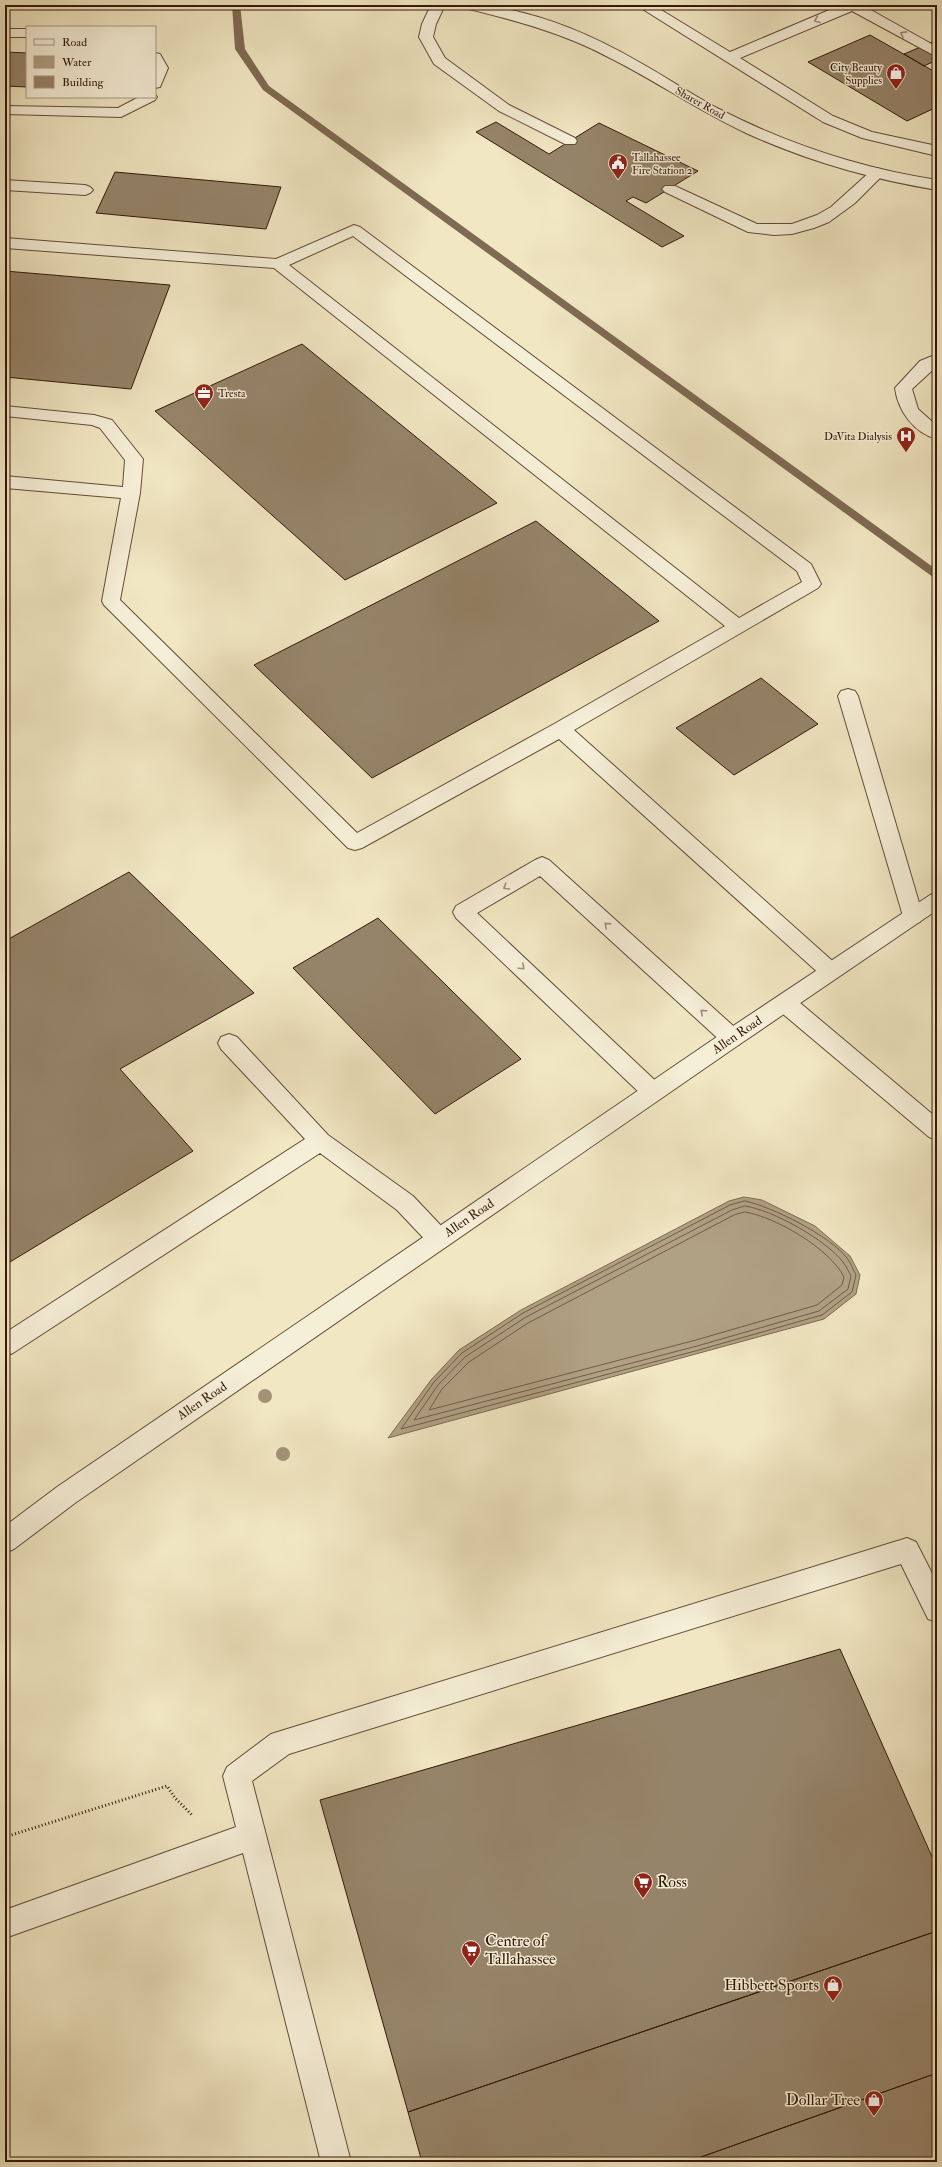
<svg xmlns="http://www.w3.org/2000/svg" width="942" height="2167" font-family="'IM FELL Double Pica',serif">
<rect width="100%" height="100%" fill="#f1e7c3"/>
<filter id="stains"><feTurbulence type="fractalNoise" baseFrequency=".005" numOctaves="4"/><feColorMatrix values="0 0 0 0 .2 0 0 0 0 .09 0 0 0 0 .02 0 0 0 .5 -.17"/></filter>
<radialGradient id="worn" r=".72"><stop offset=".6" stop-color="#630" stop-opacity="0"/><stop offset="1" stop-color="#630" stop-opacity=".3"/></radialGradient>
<path fill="#b1a184" stroke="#7f6a53" d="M744,1197L762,1200L815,1226L850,1256L860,1275L856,1294L824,1319L388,1438L431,1380L459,1350L521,1310L729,1201Z"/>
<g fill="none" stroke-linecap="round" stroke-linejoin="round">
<path stroke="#725c46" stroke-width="1" d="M745,1201C773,1207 830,1236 847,1258C851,1263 853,1270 856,1275L852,1292L822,1315L699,1350L401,1429L434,1382L462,1353L523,1313L730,1205Z
M745,1206C773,1210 826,1240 843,1262C846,1266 849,1272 851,1276L848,1289L819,1311L697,1346L414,1420L438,1385L465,1357L526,1317L732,1210Z
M745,1212C776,1217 830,1249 844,1277L842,1285L817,1305L696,1340L429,1410L442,1389L469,1362L528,1323L734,1215Z"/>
<path fill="#7f6a53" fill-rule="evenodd" d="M232,5H240L245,49L269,86L937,570V580L263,90L235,49Z"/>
</g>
<path fill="#96846a" stroke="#341809" d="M870,35L937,73V107L907,121L808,62Z
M937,40V60L924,66L904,54Z
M5,52L27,53V87L5,86Z
M496,122L549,154L599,123L698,171L646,203L633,197L626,201L684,236L662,247L476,132Z
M115,172L281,187L266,229L96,213Z
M5,271L170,285L131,389L5,377Z
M302,344L497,503L345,580L155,411Z
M536,521L659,621L372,778L254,665Z
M761,678L818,724L734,775L676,728Z
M129,872L254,993L120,1069L193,1151L5,1265V941Z
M378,918L521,1059L435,1114L293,968Z
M840,1649L937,1868V1931L408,2112L320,1800Z
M937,1931V2073L687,2162H422L408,2112Z
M937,2073V2162H687Z"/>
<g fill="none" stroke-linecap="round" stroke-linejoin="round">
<g stroke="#634c38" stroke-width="2">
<path id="service" d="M431,5H445L436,24L433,37L445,58L509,105L575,138L577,141L575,144H565L499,111L434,64L419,37L422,24Z
M636,5H653L730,52L841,5H862L937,47V57L852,11L740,58L833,116L872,132L937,146V156L862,138L823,122Z
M5,29H27V37H5Z
M155,53L160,54L168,68L160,87L155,88Z
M155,94L157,97L155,100L121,117L5,114V106L118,108L139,97H155Z
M877,168L882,170L885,173L855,203L829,222L814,228L792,234L774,235L748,232L665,192L662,189L665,186H675L757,224H792L817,215L831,207L872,170Z
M5,180L85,185L90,187L93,190L90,193L85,195L5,190Z
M354,225L360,227L811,564L821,584L818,588L574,730L837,965L841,971L837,977L830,979L823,977L559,739L362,848L355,850L348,848L104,605L102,601L121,498L5,488V476L123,487L125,460L100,428L92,425L5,416V406L94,415L112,420L143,459L140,493L120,600L357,833L554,724L725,626L274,268L5,248V238L276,259ZM353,236L797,571L802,582L739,618L289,265Z
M937,354V366L912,389L918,409L937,426V439C914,433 898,411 895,388L920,361Z
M848,689L855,691L858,696L923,916L920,922L913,924L906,922L903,916L838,696L841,691Z
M542,857L549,860L740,1032L743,1038L740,1044L732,1047L724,1044L540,876L477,913L661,1086L664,1092L661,1098L653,1101L645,1098L456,918L453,912L456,906L535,860Z
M785,995L793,997L937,1118V1140L929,1137L777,1009L774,1003L777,997Z
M229,1034L237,1037L328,1135L413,1196L447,1232L451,1239L447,1246L439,1249L431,1246L397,1210L320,1153L13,1353L5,1356V1333L305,1139L221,1049L218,1043L221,1037Z
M907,1538L916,1542L937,1583V1622L928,1619L901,1564L289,1754L252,1781L351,2162H321L243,1853L5,1938V1910L236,1827L223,1776L227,1767L271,1734Z"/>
</g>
<g stroke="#634c38" stroke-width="2">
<path id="tertiary" d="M463,5C523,5 587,32 639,62C666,77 691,94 717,108C787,144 860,168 937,180V190C871,179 807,161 746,133C698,111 655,80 608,57C563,33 514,20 465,8Z
M937,892V910L740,1044L75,1503L14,1549L5,1553V1526L57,1487L724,1032L930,895Z"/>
</g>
<path stroke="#341809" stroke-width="3" stroke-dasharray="1 2.5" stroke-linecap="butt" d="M5,1837L167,1786L175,1798L193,1816"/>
<use href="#service" fill="#f6efd8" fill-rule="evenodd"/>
<use href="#tertiary" fill="#f6efd8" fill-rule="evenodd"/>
</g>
<g fill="#a39276">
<circle cx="265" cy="1396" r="7"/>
<circle cx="283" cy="1454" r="7"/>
</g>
<defs><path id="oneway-chevron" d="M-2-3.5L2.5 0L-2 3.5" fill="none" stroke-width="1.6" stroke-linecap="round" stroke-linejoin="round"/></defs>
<g stroke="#9f8e7b">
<use href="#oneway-chevron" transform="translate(817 20) rotate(157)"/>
<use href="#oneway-chevron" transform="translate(903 34) rotate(-151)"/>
<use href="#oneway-chevron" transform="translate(506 887) rotate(149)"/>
<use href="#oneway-chevron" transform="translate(607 925) rotate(-138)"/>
<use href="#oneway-chevron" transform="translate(522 967) rotate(43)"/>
<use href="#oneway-chevron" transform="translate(703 1012) rotate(-138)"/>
</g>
<defs>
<g id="shop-pin" transform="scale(1)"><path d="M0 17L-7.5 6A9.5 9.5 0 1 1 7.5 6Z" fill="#8f2418" stroke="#f6efd8"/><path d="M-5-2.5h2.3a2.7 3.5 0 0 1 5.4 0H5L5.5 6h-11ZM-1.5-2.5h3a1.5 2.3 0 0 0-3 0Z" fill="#fff"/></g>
<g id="civic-pin" transform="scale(1)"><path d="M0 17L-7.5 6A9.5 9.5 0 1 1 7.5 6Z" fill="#8f2418" stroke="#f6efd8"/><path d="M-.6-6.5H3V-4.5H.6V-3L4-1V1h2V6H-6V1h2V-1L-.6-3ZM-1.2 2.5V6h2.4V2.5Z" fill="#fff"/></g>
<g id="office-pin" transform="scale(1)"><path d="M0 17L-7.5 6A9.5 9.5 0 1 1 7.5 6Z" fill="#8f2418" stroke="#f6efd8"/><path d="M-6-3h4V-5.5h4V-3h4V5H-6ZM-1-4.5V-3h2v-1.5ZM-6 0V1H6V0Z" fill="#fff"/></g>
<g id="hospital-pin" transform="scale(1)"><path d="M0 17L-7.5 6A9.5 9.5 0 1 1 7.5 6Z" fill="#8f2418" stroke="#f6efd8"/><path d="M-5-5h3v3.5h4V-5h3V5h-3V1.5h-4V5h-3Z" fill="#fff"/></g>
<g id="supermarket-pin" transform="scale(1)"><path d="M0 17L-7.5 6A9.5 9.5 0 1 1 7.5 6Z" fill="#8f2418" stroke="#f6efd8"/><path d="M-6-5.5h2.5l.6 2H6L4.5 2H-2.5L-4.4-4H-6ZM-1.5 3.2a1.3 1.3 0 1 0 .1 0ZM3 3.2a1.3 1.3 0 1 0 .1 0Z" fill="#fff"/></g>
</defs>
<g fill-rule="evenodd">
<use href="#shop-pin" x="896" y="73"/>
<use href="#civic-pin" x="618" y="163"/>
<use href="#office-pin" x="204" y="393"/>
<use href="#hospital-pin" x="906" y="436"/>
<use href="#supermarket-pin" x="643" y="1882"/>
<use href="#supermarket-pin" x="471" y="1950"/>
<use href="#shop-pin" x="833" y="1985"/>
<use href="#shop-pin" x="874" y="2100"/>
</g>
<g text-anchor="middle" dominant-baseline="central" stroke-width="3" stroke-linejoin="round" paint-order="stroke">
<g font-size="11" fill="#341809" stroke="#f6efd8" text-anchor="end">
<text x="882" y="67">City Beauty<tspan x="882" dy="13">Supplies</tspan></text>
<text x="632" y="157" text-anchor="start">Tallahassee<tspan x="632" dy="13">Fire Station 2</tspan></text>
<text x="218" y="393" text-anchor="start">Tresta</text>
<text x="892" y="436">DaVita Dialysis</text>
</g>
<g font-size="11" fill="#341809" stroke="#f6efd8">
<text transform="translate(700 103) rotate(29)">Sharer Road</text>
</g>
<g font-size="13" fill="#341809" stroke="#f6efd8">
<text transform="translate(737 1035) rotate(-34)">Allen Road</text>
<text transform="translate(469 1218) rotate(-34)">Allen Road</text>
<text transform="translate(202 1401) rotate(-34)">Allen Road</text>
</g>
<g font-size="16" fill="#341809" stroke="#f6efd8" text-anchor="start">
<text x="657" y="1882">Ross</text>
<text x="485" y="1941">Centre of<tspan x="485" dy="18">Tallahassee</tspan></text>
<text x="819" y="1985" text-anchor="end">Hibbett Sports</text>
<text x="860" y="2100" text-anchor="end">Dollar Tree</text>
</g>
</g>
<rect width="942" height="2167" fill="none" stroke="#f1e7c3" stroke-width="20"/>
<rect x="6" y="6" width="930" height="2155" fill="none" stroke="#341809" stroke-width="2"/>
<rect x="10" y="10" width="922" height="2147" fill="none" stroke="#341809"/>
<rect x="26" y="26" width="130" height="72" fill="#f6efd8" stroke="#a89985"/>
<rect x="34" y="39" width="20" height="6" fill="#f6efd8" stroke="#a89985"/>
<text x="62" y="46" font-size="12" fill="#341809">Road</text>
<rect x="34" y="56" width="20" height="12" fill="#b1a184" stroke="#a89985"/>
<text x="62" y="66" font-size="12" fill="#341809">Water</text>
<rect x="34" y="76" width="20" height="12" fill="#96846a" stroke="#a89985"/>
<text x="62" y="86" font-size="12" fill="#341809">Building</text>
<rect width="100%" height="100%" filter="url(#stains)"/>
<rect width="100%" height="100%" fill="url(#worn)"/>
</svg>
